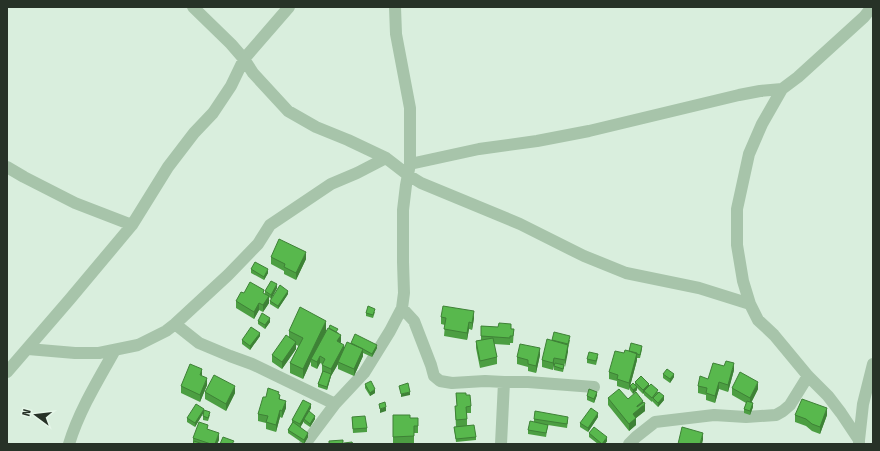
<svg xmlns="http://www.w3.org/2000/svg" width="880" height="451" font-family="'Fira Sans Condensed',sans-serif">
<rect width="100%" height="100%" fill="#d9eedd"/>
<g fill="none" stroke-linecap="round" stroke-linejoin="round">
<path stroke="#a7c4aa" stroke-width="12" d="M193,7L231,44L244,59L253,73L288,111L316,127L348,140L386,158L408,175L421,183L520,224L584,256L626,273L699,288L750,304
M410,164L479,149L537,141L589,131L739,95L760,91L782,89
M7,167L24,177L75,203L132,225
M402,308L414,321L431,365L434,376L440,381L452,383L485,381L504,382H528L594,387
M175,324L199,343L230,356L252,364L335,404
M28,349L75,353H99L138,345L166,331L175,324L228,275L258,244L270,225L331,184L357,173L386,158
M7,372L70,299L132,225L168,167L194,133L213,113L231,86L244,59L289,7
M859,440L863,404L873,364
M69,444C79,411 98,380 115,350
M305,444L335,404L364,373L390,331L402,308L404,293L403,262V210L406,185L410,164V108L396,34L395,7
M501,444L504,382
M629,444L636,437L655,422L714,415L746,417L776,415L783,411L790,405L808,376
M859,444V440L841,413L828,396L808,376L774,335L758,320L750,304L743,281L737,245V209L749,154L762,124L782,89L798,77L864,17L872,7"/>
</g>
<path fill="#4c9e42" d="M271,257L306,259L296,280L284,274V271L271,264Z
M251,269L268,273L264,280L251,273Z
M277,288L271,299L269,297V303L263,312L259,310L254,319L236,308V301L244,293L265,294V291Z
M288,294L278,309L270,304V301Z
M375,312L373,318L366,316V313Z
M441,317L474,318L472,330L469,329L467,340L444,336L445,325L441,324Z
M258,321L270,322L265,329L258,324Z
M481,326L514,329L513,343H510V345L494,344L497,357V364L480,368L476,348V341L481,340Z
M289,331H326L321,342L338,332L341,342H340L344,347L351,343L377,348L372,357L363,353V356L354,376L338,369V364L331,376L327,390L318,387V384L322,372V364L320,363L317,369L311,366V361L303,379L290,373V363L299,346L296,345V349L282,369L272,362V355L289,337Z
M260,336L250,350L242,344V340Z
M552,340H570L563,372L554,370V364L553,370L542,367V360Z
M642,349L640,358H637V360L630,386L635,384V382L649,386L658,392L664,400L658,407L653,402V401L652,402L644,395V393L643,394L637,388V390L633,394L630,390V387L629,390L617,386V381L609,379V372L624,353Z
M540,355L536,373L528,371V367L517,364V357Z
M598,357L596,365L587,363V359Z
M734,370L728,392L719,389L715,403L706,400V395L698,393V386L708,379Z
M663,374L674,377L670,383L663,378Z
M365,384L375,393L370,396L365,388Z
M207,385L200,402L181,393V386Z
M732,388L758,389L751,403L753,407L750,415L744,413V409L746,403L732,395Z
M205,392L235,393L226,411L205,399Z
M456,393L466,395L471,406V413H467V425L476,437V440L456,442L454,427H456L455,406H457Z
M279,395L280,399L286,408L282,418L280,417L276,432L266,429V423L258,421V414L266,397Z
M597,395L594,403L587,400V396Z
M608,398L628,399L645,411L636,418V425L629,431L608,405Z
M311,408L306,416L315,419L310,427L304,423V421L300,427L308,437L304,444L288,433V430L292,423V420Z
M204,412L210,415L208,421L203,420V413L195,427L187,422V418Z
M393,415L410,418H418V433H414V443L393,444Z
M795,415H827L820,434L812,431L806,426L795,422Z
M352,417L367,428V432L353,433Z
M598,417L588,432L580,427V423Z
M534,419L568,420L567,428L548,425L546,437L528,434V430L534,422Z
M589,433L607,441L605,444H598L589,437Z
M193,438L219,440L217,444H193Z"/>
<path fill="#3e8136" d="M306,252V259L296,280V273Z
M268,269V273L264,280V277Z
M277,284V288L271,299V295Z
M288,291V294L278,309V306Z
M269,296V303L263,312V305Z
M259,303V310L254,319V312Z
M474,311V318L472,330V323Z
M270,318V322L265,329V325Z
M326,321V331L312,360L311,359V361L303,379V369Z
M469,322V329L467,340V333Z
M260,333V336L250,350V346Z
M341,335V342L337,348V341Z
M296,342V349L282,369V362Z
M344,345V352L338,362V364L331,376L327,390V387L331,374V369Z
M377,345V348L372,357V354Z
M568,345V352L565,367V360Z
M540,348V355L536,373V366Z
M363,349V356L354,376V369Z
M637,353V360L629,390V383Z
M320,356V363L317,369V362Z
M554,358V364L553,370V363Z
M734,363V370L728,392V385Z
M202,369V376L200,375Z
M674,374V377L670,383V379Z
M207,378V385L200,402V395Z
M719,382V389L715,403V396Z
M758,382V389L750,405V398Z
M649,384V388L644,391V393L643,394V390Z
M235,386V393L226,411V404Z
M637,387V390L633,394V390Z
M375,389V393L370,396V393Z
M410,392V395L401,397V394Z
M597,392V395L594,403V399Z
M664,396V400L658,407V403Z
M286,401V408L282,418V411Z
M643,401V406L645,404V411L636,418V425L629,431V424L637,406Z
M753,403V407L750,415V411Z
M311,404V408L304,420V419V421L300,428V424Z
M386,407V411L380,413V409Z
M827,408V415L820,434V427Z
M204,409V412L195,427V423Z
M280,410V417L276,432V425Z
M598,413V417L588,432V428Z
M315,416V419L310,427V424Z
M219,433V440L217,444H215Z
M308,433V437L304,444V440Z
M703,433V440L702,444H700Z
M607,437V441L605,444H602Z"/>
<path fill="#58b84d" stroke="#3e8136" d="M279,239L306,252L296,273L284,267L285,264L271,257Z
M255,262L268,269L264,277L251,269Z
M271,281L277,284L271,295L265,291Z
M250,282L264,290L263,293L269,296L263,305L259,303L254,312L236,301L241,292L244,293Z
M280,285L288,291L278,306L270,301Z
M368,306L375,309L373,315L366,313Z
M443,306L474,311L472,323L469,322L467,333L444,329L446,318L441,317Z
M300,307L326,321L303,369L290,363L303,338L289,331Z
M262,313L270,318L265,325L258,321Z
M499,323L511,324V329H514L513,336H510V338L481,336V326L498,327Z
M330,325L338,329L336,332L329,328Z
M251,327L260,333L250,346L242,340Z
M328,328L341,335L337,341L344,345L331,369L322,365L325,359L320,356L317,362L311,359Z
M554,332L570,336L568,344L552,340Z
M355,334L377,345L372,354L363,349L351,343Z
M286,335L296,342L282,362L272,355Z
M493,338L497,357L480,361L476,341Z
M547,339L568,345L565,360L554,358L553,363L542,360Z
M347,342L363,349L354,369L338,362Z
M631,343L642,346L640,355L629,351Z
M520,344L540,348L536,366L528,364V360L517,357Z
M625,350L637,353L629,383L617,379L618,375L609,372L615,351L624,353Z
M589,352L598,354L596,361L587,359Z
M726,361L734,363L728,385L719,382L715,396L706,393L707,388L698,386L700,376L708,379L713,363L724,366Z
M555,363L564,365L563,369L554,366Z
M190,364L202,369L200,375L207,378L200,395L181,386Z
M667,369L674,374L670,379L663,374Z
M323,371L331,374L327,387L318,384Z
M740,372L758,382L750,398L732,388Z
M214,375L235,386L226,404L205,392Z
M641,376L649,384L643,390L635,382Z
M371,381L375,389L370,393L365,384Z
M408,383L410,392L401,394L399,386Z
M633,383L637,387L633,390L630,386Z
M651,384L658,390L652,398L644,391Z
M268,388L279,392L278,394L280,395L279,399L286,401L282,411L280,410L276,425L266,422L268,416L258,414L263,397H266Z
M589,389L597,392L594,399L587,396Z
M619,389L628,399L636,392L643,401L637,406V407L644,402L645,404L633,414L636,418L629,424L608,398Z
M659,392L664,396L658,403L653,398Z
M456,393H466V395H470L471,406L466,407L467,419L456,420L455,406H457Z
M802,399L827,408L820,427L812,424L806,419L795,415Z
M303,400L311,404L300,424L292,420Z
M747,401L753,403L750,411L744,409Z
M385,402L386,407L380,409L379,404Z
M196,404L204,409L195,423L187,418Z
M591,408L598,413L588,428L580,423Z
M204,410L210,412L208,418L203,416Z
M309,411L315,416L310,424L304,419Z
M535,411L568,417L567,424L534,419Z
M393,415H410V418H418V426H414V436L393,437Z
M365,416L367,428L353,429L352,417Z
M530,421L548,425L546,433L528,430Z
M199,422L208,425L207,429L219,433L215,444H211L193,438Z
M293,422L308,433L304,440L288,430Z
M474,425L476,437L456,439L454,427Z
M594,427L607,437L602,444L589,433Z
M682,427L703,433L700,444H678Z
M223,437L234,441L232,444H220Z
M343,440V444H329V441Z
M194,441L203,444H193Z
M352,442L353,444H344V443Z"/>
<rect width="880" height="451" fill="none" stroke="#273227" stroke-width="16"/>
<g transform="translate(36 415) rotate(285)" stroke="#e5f6e8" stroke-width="3" paint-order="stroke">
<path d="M0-3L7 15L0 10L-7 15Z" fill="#273227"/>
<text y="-6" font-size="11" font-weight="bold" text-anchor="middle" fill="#273227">N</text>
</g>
</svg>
